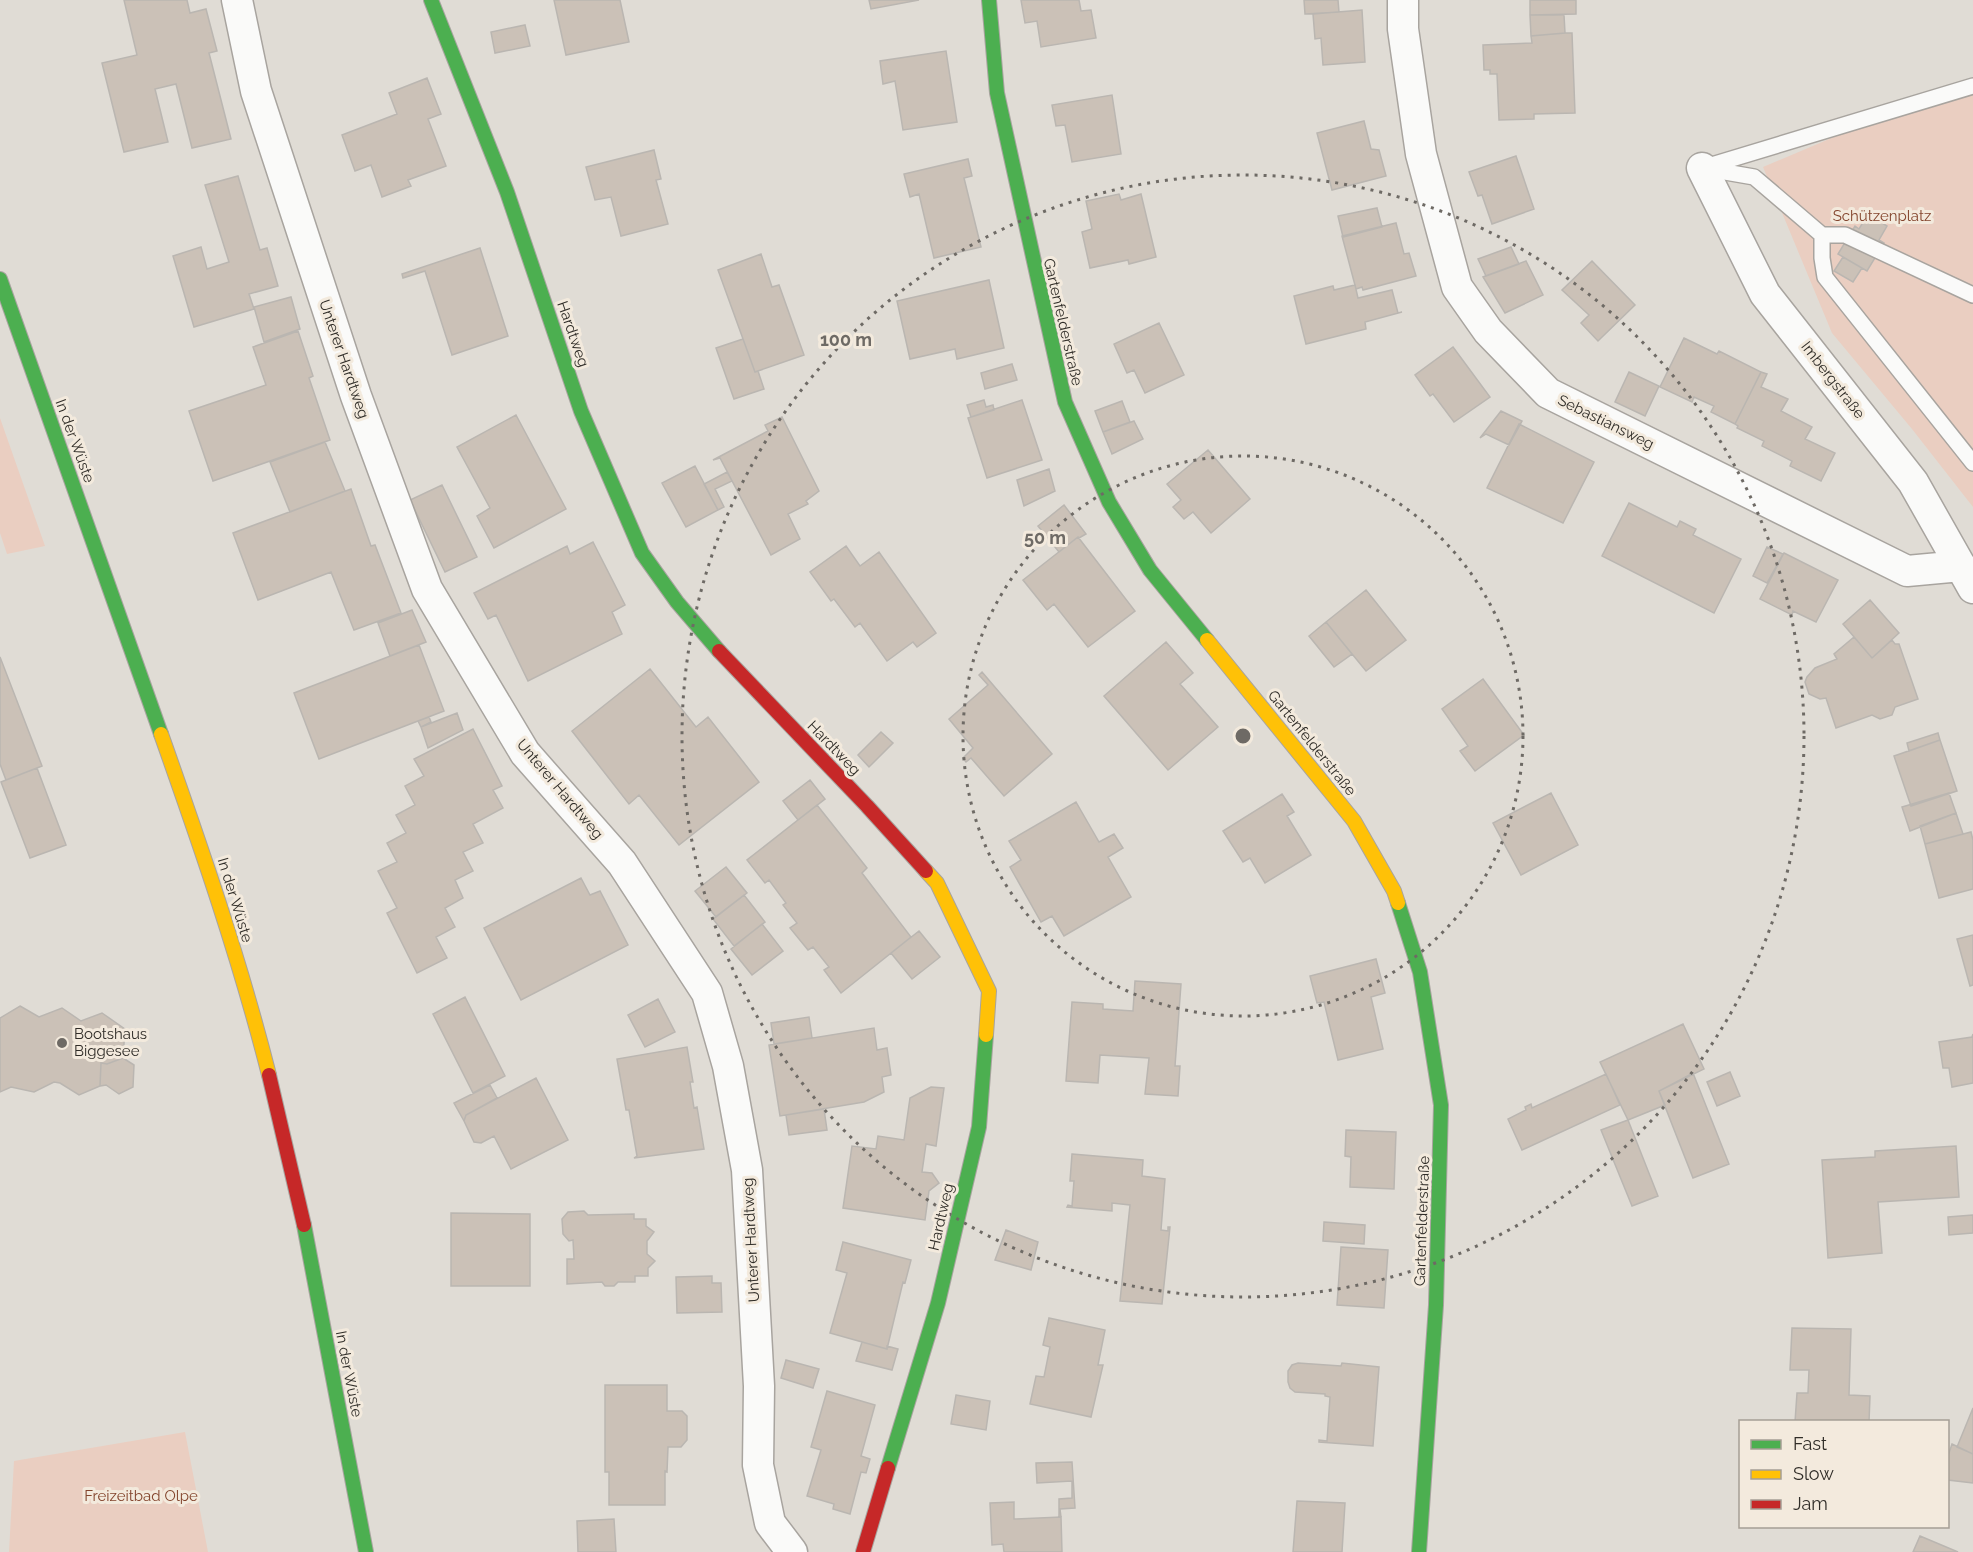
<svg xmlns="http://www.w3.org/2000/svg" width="1973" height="1552" font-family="Raleway,sans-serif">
<rect width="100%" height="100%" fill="#e0dcd5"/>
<path fill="#eacec1" d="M1973,78V507L1912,429L1832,333L1763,167Z
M0,418L45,546L7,554L0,533Z
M185,1432L208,1552H9L14,1461Z"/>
<path fill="#cbc1b7" stroke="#bab6b1" stroke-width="1.5" d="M124,0H187L190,13L206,9L217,51L209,53L231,139L192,148L176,84L155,89L168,142L124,152L102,63L137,55Z
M554,0H620L629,42L566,55Z
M869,0H919L871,9Z
M1021,0H1079L1081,11L1091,10L1096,38L1041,47L1037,21L1025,23Z
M1304,0H1338L1339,12L1305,14Z
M1530,0H1576V14L1530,15Z
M1362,10L1365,62L1323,65L1321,38L1315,39L1313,14Z
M1530,15H1564L1565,33L1531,36Z
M525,25L530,46L495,53L491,32Z
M1565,33H1572L1575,113L1534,114V119L1499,120L1497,74H1490V70H1484L1483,45L1532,43L1531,36Z
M946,51L957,122L903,130L895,81L883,84L880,61Z
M427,78L441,114L428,119L446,166L408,180L411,186L382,197L371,165L355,171L342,135L397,114L389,93Z
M1112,95L1121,154L1072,162L1065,125L1056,126L1052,105Z
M1364,121L1371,149L1379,150L1386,176L1332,190L1317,133Z
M654,150L661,179L656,180L668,224L621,236L611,197L595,200L586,167Z
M1516,156L1534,209L1492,224L1482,195L1478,196L1469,172Z
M968,159L972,176L964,178L981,247L934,258L919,194L910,197L904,174Z
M238,176L260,250L267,248L278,286L249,294L254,309L194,327L173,256L201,247L207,269L229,262L205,185Z
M1119,194L1121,200L1141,194L1156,257L1129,264L1128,260L1090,268L1082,232L1092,229L1086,201Z
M1377,208L1382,227L1343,237L1338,216Z
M1868,214L1887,226L1879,240L1884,243L1867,271L1838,254L1855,226L1859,229Z
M1396,223L1404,254L1409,253L1416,276L1363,290L1362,287L1356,289L1342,236Z
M1511,247L1519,264L1486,276L1478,259Z
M480,248L508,336L452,355L425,271L403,278L402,274Z
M761,254L772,287L779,285L804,355L755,372L718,270Z
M1843,257L1862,268L1853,282L1834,271Z
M1526,261L1543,295L1505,313L1483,277Z
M1592,261L1635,305L1598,341L1581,323L1589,315L1562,290Z
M989,280L1004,348L957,359L955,349L910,359L897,301Z
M1355,285L1358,298L1392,290L1398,313L1402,312L1365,322L1366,329L1306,344L1294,296L1333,286L1334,290Z
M291,297L300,329L264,342L254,307Z
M1159,323L1184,375L1145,393L1134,370L1127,373L1114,344Z
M298,331L313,376L309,378L330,440L213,481L189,411L266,385L253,347Z
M1684,338L1717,354L1719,351L1761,372L1735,424L1711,412L1714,406L1694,397L1692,402L1660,387Z
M743,339L755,372L758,371L764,389L734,399L716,348Z
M1453,347L1490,397L1454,422L1433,394L1430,396L1415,375Z
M1012,364L1017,380L985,389L981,373Z
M1629,372L1659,386L1645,416L1615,402Z
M1761,372L1767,374L1761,387L1788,399L1781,411L1812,427L1805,439L1835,453L1821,481L1790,466L1792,461L1762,446L1764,441L1737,428L1738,426L1735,424Z
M984,400L986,407L993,405L994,410L971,417L967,405Z
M1022,400L1042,460L987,478L968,418Z
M1122,401L1130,422L1103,432L1095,411Z
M1501,411L1522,421L1509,445L1486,434L1480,438Z
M516,415L566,509L494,548L477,516L490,508L457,447Z
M782,417L819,491L806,501L808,504L788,514L800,539L771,555L720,458L713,460L768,431L765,425Z
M1134,421L1143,439L1112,454L1103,432Z
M1519,424L1594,462L1563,523L1487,488Z
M325,442L345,491L290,512L270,462Z
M1208,450L1250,499L1211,533L1193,512L1184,519L1173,507L1181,500L1167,484Z
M695,466L718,510L686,527L662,483Z
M1049,469L1055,491L1024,506L1017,480Z
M727,472L732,481L715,489L724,507L718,510L704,484Z
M442,485L477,557L445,572L410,500Z
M351,489L371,546L375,545L401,613L354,630L331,572L258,600L233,533Z
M1629,503L1677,527L1680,521L1696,529L1693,535L1741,559L1714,613L1602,556Z
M1064,505L1086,534L1079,538L1078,537L1059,552L1038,526Z
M1078,537L1135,611L1088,647L1054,604L1047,610L1023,580Z
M593,542L625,605L612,612L622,634L528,681L496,615L488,619L474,593L567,546L570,554Z
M846,546L860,566L879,552L936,633L917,647L913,642L887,661L860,623L855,627L834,599L831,601L810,572Z
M1767,547L1783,554L1767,583L1753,576Z
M1784,553L1838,580L1816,622L1793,611L1792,615L1760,599Z
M1366,590L1406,640L1366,671L1326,622Z
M1870,600L1899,633L1872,658L1843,624Z
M412,610L426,642L390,656L378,623Z
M1326,622L1352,654L1334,667L1309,636Z
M1854,637L1872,658L1892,640L1895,644H1899L1918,699L1895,707L1892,715L1880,719L1872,715L1836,728L1826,698L1820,699L1809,694L1805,682L1807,677L1815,668L1837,659L1834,654Z
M1166,642L1193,673L1180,684L1218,727L1168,770L1104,696Z
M419,645L444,711L319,759L294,693Z
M0,657L42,766L6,780L0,764Z
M650,669L696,727L708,717L759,782L679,845L639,795L629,804L572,731Z
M982,672L1052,754L1004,796L971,758L966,762L963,758L973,748L949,719L988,685L979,675Z
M1483,679L1524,735L1475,771L1460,751L1468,746L1442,709Z
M457,713L463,730L428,748L421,727Z
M429,717L431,722L421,727L418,721Z
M473,729L502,786L493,790L503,808L473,824L483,843L463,852L473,871L455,880L463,898L445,908L455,927L436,937L447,958L417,973L387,913L397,908L378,871L397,862L387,843L406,833L396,815L415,805L405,786L424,776L414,759Z
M881,732L893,743L869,767L858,755Z
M1938,733L1940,740L1909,751L1907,743Z
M1940,740L1957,791L1911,806L1894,756Z
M37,768L66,845L30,858L1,782Z
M810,780L825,799L798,820L783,801Z
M1551,793L1578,845L1521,875L1493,823Z
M1949,793L1956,813L1910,831L1902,807Z
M1282,794L1294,812L1287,816L1311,855L1265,883L1250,858L1243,862L1223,831Z
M1076,802L1099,842L1114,834L1123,848L1108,857L1131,897L1064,936L1052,916L1041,922L1010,867L1021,860L1009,841Z
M817,805L867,868L862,873L911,937L841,993L824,970L829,967L813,947L808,950L790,928L797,923L783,905L786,903L769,880L765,883L747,860Z
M1956,813L1963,834L1925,844L1920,826Z
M1971,832L1973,840V889L1939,898L1925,844Z
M726,867L747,893L716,917L695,891Z
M581,878L590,895L600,891L628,945L521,1000L484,928Z
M744,895L765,922L734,946L713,919Z
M762,924L783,951L752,975L731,949Z
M919,931L940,957L912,979L891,953Z
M1973,935V985L1970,986L1957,939Z
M1376,959L1385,993L1371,997L1383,1049L1338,1060L1324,1002L1317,1003L1310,976Z
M1135,981L1181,984L1175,1066H1180L1178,1096L1145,1094L1149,1058L1100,1055L1098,1083L1066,1081L1072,1002L1103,1004V1009L1133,1011Z
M465,997L505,1076L473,1093L433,1014Z
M658,999L675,1032L645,1047L628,1015Z
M20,1006L39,1017L62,1008L81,1021L102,1013L125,1029L123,1058L107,1064L101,1063L100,1086L79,1095L60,1083L54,1082L34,1092L11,1087L0,1092V1018Z
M809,1017L812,1038L774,1044L771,1023Z
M1683,1024L1704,1069L1659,1091L1665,1105L1628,1120L1600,1062Z
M874,1028L877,1050L887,1048L891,1075L882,1077L884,1092L864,1102L780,1116L769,1045Z
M1973,1034V1083L1952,1087L1949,1068H1943L1939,1042L1972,1037Z
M687,1047L693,1082H690L694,1108L697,1107L704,1149L634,1158L637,1156L629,1110H626L617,1059Z
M123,1058L134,1065L133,1087L119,1094L106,1085L100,1086L101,1063L107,1064Z
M1730,1072L1740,1096L1717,1106L1707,1082Z
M1693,1073L1729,1164L1693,1178L1659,1091Z
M1606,1074L1620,1105L1522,1150L1508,1119L1526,1110L1525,1107L1531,1104L1532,1108Z
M536,1078L568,1140L511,1169L494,1136L481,1143L474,1142L464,1121L466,1115Z
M490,1085L497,1098L466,1115L464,1121L454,1103Z
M931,1087L944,1088L936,1146L926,1144L922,1172L932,1173L939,1183L929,1191L925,1220L843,1208L852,1146L876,1149L878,1136L904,1140L910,1098Z
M824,1109L827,1130L789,1135L786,1115Z
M1628,1120L1658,1196L1632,1206L1601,1130Z
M1346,1130L1396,1132L1394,1189L1350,1187L1351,1157L1345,1156Z
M1956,1146L1959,1197L1878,1202L1882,1253L1828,1258L1822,1160L1875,1157V1151Z
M1072,1154L1143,1160L1142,1176L1165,1179L1161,1230L1168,1231V1227H1170L1162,1304L1120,1301L1130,1205L1112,1203V1211L1067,1207L1068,1205L1072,1206L1074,1181H1070Z
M584,1211L588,1215L634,1214V1219H646V1226L654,1232L647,1241V1254L655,1261L648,1268V1276H635V1282H618L614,1286H605L602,1282L567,1284V1259H574L573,1240L569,1241L563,1234L562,1219L568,1212Z
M451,1213L530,1214V1286H451Z
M1973,1215V1233L1949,1235L1948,1217Z
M1324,1222L1365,1225L1364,1244L1323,1241Z
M1006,1230L1038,1242L1031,1270L995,1260Z
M843,1242L911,1260L905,1283L903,1282L887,1349L830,1333L847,1273L836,1270Z
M1341,1247L1388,1250L1384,1308L1337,1305Z
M712,1276V1283H721L722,1312L677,1313L676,1277Z
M1049,1318L1105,1330L1098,1365H1103L1091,1417L1030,1404L1036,1376L1044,1377L1050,1347L1043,1345Z
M1792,1328L1851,1329L1849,1395L1870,1396L1869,1422H1795L1797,1393H1808L1809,1370H1790Z
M862,1342L887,1349V1346L898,1349L892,1370L856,1361Z
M786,1360L819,1369L813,1388L781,1378Z
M1298,1363L1341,1366L1342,1363L1379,1367L1373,1446L1319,1442V1440L1327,1441L1330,1397L1325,1396V1394L1295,1392L1290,1388L1288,1382V1371L1292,1365Z
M605,1385H667V1411H682L687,1416V1440L681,1447H668L667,1472L665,1471V1505H609V1472H605Z
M827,1391L875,1405L861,1456L870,1459L866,1473L861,1472L850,1514L833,1509L834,1504L807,1496L821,1450L811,1447Z
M956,1395L990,1401L986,1430L951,1424Z
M1973,1408V1454L1957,1447Z
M1952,1444L1973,1454V1483L1948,1480V1456Z
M1072,1462L1075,1508L1060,1509L1061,1517H1059V1499L1072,1498V1481L1037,1483L1036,1463Z
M1297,1501L1345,1503L1342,1552H1293Z
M1014,1502V1519L1061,1517L1062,1552H1004L1003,1544L992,1545L990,1503Z
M614,1519L616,1552H578L577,1521Z
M1920,1536L1958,1552H1913Z"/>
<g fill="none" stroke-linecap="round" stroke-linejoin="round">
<g stroke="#a8a49f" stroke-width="18">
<path id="lane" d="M1705,167L1973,86
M1702,168L1754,177L1822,235H1845L1973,295
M1822,235V258L1825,277L1973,463"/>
</g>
<g stroke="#a8a49f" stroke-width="33">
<path id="street" d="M237,0L256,91L356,396L427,589L525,753L622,863L707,993L728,1066L747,1170L759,1386L758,1465L770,1523L792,1552
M1403,0V29L1421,154L1457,287L1488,331L1548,393L1907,571L1961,566
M1702,168L1765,294L1913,482L1973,588"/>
</g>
<g stroke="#a8a49f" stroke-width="16">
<path id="fast" d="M431,0L507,192L581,411L642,553L677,602L719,651
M989,0L997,93L1065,402L1109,502L1150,570L1207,640
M0,279L161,734
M1398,903L1420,972L1441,1105L1436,1305L1419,1552
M304,1225L366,1552
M888,1468L938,1303L979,1127L986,1035"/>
</g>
<g stroke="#a8a49f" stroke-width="16">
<path id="slow" d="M1207,640L1354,821L1394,891L1398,903
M161,734C201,847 240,960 269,1075
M926,871L937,883L989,991L986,1035"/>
</g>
<g stroke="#a8a49f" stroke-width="16">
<path id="jam" d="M719,651L867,806L926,871
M269,1075L304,1225
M863,1552L888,1468"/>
</g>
<use href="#lane" stroke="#fafaf9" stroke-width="15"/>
<use href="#street" stroke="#fafaf9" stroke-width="30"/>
<use href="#fast" stroke="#4caf50" stroke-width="14"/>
<use href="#slow" stroke="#ffc107" stroke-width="14"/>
<use href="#jam" stroke="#c62828" stroke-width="14"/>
</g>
<g fill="none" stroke="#6e6a65" stroke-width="3" stroke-dasharray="3 6">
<circle cx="1243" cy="736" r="280"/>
<circle cx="1243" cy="736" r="561"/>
</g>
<circle fill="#6e6a65" stroke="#f3eadd" stroke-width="2" cx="62" cy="1043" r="6"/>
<g text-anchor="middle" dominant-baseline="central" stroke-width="6" stroke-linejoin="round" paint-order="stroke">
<g font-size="15" fill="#83442c" stroke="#f3eadd">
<text x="1882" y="216">Schützenplatz</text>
<text x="141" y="1496">Freizeitbad Olpe</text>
</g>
<g font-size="15" fill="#302d28" stroke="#f3eadd">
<text transform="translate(1063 322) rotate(77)">Gartenfelderstraße</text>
<text transform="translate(573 334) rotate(71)">Hardtweg</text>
<text transform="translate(344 359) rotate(71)">Unterer Hardtweg</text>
<text transform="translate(1833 380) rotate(52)">Imbergstraße</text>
<text transform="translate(1606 422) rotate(26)">Sebastiansweg</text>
<text transform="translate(75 441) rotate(70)">In der Wüste</text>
<text transform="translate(1312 743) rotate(51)">Gartenfelderstraße</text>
<text transform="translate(834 748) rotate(46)">Hardtweg</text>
<text transform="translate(560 789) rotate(50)">Unterer Hardtweg</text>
<text transform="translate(235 900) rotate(73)">In der Wüste</text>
<text transform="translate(941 1217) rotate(-77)">Hardtweg</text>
<text transform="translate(1422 1221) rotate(-88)">Gartenfelderstraße</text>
<text transform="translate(751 1240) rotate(-93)">Unterer Hardtweg</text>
<text transform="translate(349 1374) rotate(79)">In der Wüste</text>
</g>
<g font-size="15" fill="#302d28" stroke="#f3eadd" text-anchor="start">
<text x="74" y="1034">Bootshaus<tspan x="74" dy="17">Biggesee</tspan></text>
</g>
</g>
<circle cx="1243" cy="736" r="9" fill="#6e6a65" stroke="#f3eadd" stroke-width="3"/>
<g font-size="18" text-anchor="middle" font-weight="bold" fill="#6e6a65" stroke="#f3eadd" stroke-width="6" stroke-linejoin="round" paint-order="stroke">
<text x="846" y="346">100 m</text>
<text x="1045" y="544">50 m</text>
</g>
<rect x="1739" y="1420" width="210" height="108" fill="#f3eadd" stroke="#a59e95" stroke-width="1.5"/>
<rect x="1751" y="1440" width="30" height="9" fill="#4caf50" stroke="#a59e95" stroke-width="1.5"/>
<text x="1793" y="1450" font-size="18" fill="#302d28">Fast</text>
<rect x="1751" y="1470" width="30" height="9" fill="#ffc107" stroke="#a59e95" stroke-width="1.5"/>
<text x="1793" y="1480" font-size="18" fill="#302d28">Slow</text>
<rect x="1751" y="1500" width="30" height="9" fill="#c62828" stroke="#a59e95" stroke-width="1.5"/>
<text x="1793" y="1510" font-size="18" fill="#302d28">Jam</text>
</svg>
